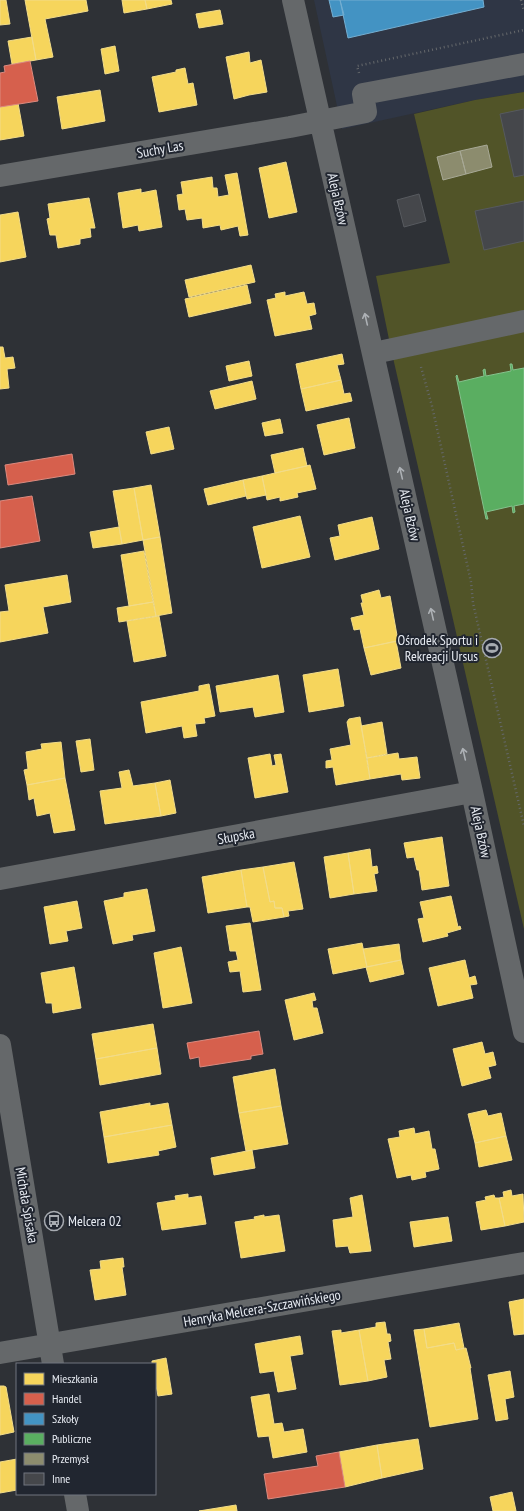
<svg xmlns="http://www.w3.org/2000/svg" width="524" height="1511" font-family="'PT Sans Narrow',sans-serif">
<rect width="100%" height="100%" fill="#2e3136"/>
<path fill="#2f3645" d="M314,0H524V92L475,100L342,129Z"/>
<path fill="#515428" d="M524,92V929L391,349L376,276L450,263L414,114L475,100Z"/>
<path fill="#f6d55c" stroke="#f2dc89" d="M0,0H6L10,24L0,25Z
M25,0H86L88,11L45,19L53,57L36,60Z
M122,0H145L147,9L124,13Z
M145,0H171L172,4L147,9Z
M220,10L223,24L199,28L196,14Z
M32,37L36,60L12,64L8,41Z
M115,46L119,71L105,74L101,49Z
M249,52L250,63L261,60L267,92L249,95L234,99L226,57Z
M185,68L188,84L193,83L197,105L159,112L152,77L176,72V70Z
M100,90L105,121L62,129L57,97Z
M18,103L24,136L0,140V107Z
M286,162L297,212L269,218L259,168Z
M237,173L248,235L240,236L238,226L221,230L220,225L203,228L202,218L187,220L185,209L179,210L177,195L183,194L181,182L212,177L213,188H217L218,197L229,195L225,175Z
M141,189V193L156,190L162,227L139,231L138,225L123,228L118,193Z
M89,198L95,228H90L91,237L80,239V244L58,248L56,235H50L47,219L50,218L48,204Z
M18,212L26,257L0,262V215Z
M251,265L255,282L189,297L185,280Z
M247,285L251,303L189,317L185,299Z
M285,292V296L304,292L307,304L314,303L316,314L309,316L312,329L275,336L267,300L276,298L275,294Z
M0,347H3L5,358L13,357L15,368L7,369L9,388L0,389Z
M342,354L344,364L337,365L341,380L301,389L296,364Z
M249,361L252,376L229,381L226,366Z
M341,380L344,394L350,393L352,401L306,411L301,389Z
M252,381L256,399L215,409L210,391Z
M349,418L355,448L324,455L317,425Z
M280,419L283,433L265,436L262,423Z
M169,427L174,449L151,454L146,432Z
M303,448L307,466L275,473L271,455Z
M310,465L316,489L297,493L298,497L280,501V497L267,500L262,476Z
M262,476L266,495L247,499L243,480Z
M243,480L246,496L208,505L204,489Z
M151,485L160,537L143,540L134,488Z
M134,488L143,540L122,544L113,491Z
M300,516L310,557L262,568L253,527Z
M372,517L379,549L335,560L330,538L340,536L338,525Z
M119,527L122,544L93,548L90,532Z
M160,537L172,613L156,616L143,540Z
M144,551L153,602L129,606L121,555Z
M67,575L71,602L43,607L48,633L0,642V612L9,611L5,585Z
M379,590L381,598L390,596L398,641L364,648L360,629L354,630L351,618L364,615L361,603H363L361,595Z
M153,602L156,616L119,622L117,608Z
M159,616L166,656L134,662L127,621Z
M396,641L401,668L371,675L364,648Z
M338,669L344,706L309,712L303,675Z
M278,675L284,712L255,717L253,707L220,712L216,686Z
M209,684L215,716L204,718L205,723L195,724L197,736L184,738L182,726L146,733L141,702L199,691V686Z
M360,717L370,779L336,785L333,767L326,768V761L332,760L330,749L351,745L347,722L349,719Z
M382,722L387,754L367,758L361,726Z
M90,739L94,770L81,772L76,741Z
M61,742L65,778L27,785L24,770L28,769L26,752L42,749L41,744Z
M398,753L399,759L417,757L420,778L402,780L401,774L370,779L367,758Z
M270,754L272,766L276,765L274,755L281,754L288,792L255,798L248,758Z
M129,770L133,786L155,783L161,816L105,824L100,791L122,788L119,772Z
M65,778L75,830L54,833L50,813L37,816L34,798L29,800L27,785Z
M170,780L176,813L161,816L155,783Z
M442,837L449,886L422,890L419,870H417L414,857L407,858L404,843Z
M370,849L372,867L377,866L378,873L374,874L377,891L354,894L348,853Z
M348,853L354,894L330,898L324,857Z
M294,862L303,909L288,911L289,916L284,917L282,908H275L274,901L270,902L263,867Z
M263,867L270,902L274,901L275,908H282L284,917L253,922L250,907H247L241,870Z
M241,870L247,907L208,913L202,877Z
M147,889L155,931L132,935L133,940L113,944L104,901L124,897V893Z
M451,896L458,927L460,926L461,929L447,933L448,936L423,942L418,919L424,918L420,902Z
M77,901L82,928L66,931L68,941L50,944L44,907Z
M250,923L261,990L243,992L240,971L230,972L228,962L238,960L236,951H230L226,926Z
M362,943L367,967L333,974L328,949Z
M399,944L401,960L367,967L363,949Z
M181,947L192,1003L163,1008L154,953Z
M401,960L404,974L370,982L366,967Z
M465,960L469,978L475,976L477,984L470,985L473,998L438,1006L429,968Z
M74,967L81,1008L53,1013L52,1003H46L41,973Z
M314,993L316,1000L312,1001L313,1008H317L323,1033L294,1040L285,1000Z
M153,1024L157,1048L96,1059L92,1034Z
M482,1042L485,1054L493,1052L496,1065L488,1067L491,1078L462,1086L453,1049Z
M157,1048L161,1074L100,1085L96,1059Z
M275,1069L281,1106L239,1113L233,1077Z
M150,1103V1106L168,1103L172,1125L104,1137L100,1112Z
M281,1106L288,1144L246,1151L239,1113Z
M486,1110L488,1116L501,1113L506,1136L475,1143L468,1114Z
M172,1125L176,1147L158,1151L159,1155L108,1163L104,1137Z
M414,1128L415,1134L429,1131L432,1149H435L439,1169L425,1172L426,1177L412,1180L411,1175L397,1178L388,1139L400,1137L399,1131Z
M506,1136L512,1160L479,1167L475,1143Z
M252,1150L255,1168L214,1175L211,1158Z
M511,1190L512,1196L523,1194L524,1222L505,1226L499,1198L504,1197L503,1192Z
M188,1194V1198L201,1196L206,1224L162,1230L157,1203L176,1200L175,1196Z
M362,1195L371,1251L350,1253L348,1246L336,1247L333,1220L353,1217L350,1198Z
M494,1195L495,1198H499L505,1226L481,1230L476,1202L486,1200L485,1197Z
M264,1215V1217L279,1215L285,1251L241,1258L235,1222L255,1219L254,1217Z
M448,1217L452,1241L414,1247L410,1222Z
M123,1258L124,1267H122L126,1295L95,1300L90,1270L101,1269L100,1261Z
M524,1299V1334L514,1335L509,1302Z
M385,1322L387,1334H390L391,1341L388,1342L391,1359L384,1360L387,1377L368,1381L359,1330L376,1327V1323Z
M459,1323L464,1348L456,1350L454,1343L427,1348L424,1329Z
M424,1329L427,1348L454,1343L456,1350L466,1348L471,1368H470L478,1419L430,1427L414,1330Z
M341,1330V1333L359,1330L368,1381L340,1385L332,1331Z
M300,1336L303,1354L290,1356L296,1389L278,1392L274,1371L260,1373L255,1344Z
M166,1358L172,1394L158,1396L155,1380V1364H152V1361Z
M510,1371L514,1397L505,1399L508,1419L496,1421L488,1375Z
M0,1386H4L6,1387L14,1432L0,1435Z
M269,1394L274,1424L282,1423L284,1432L303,1429L307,1452L273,1458L269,1436L258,1437L251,1397Z
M418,1439L423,1469L382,1478L377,1445Z
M377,1445L382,1478L345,1487L339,1452Z
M17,1459V1490L0,1493V1462Z
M512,1492L516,1511H493L490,1497Z
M236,1505L237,1511H199Z"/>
<path fill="#d6604d" stroke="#db8a7f" d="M30,61L38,101L0,107V73L5,72L4,66Z
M72,454L75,474L8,485L5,465Z
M32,496L40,541L0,548V501Z
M259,1031L263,1054L251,1056V1059L200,1067L199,1057L190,1059L187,1043Z
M339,1452L345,1487L268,1499L264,1474L318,1466L316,1456Z"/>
<path fill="#4393c3" stroke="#74aed1" d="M329,0H340L344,15L333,17Z
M340,0H483L484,7L348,38Z"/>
<path fill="#5aae61" stroke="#85c18d" d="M510,364H512L513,370L524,368V504L514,506L515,512L513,513L512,506L486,512L488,519H486L456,376L457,375L459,382L484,376L483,370L485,369L486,376L511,371Z"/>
<path fill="#8c8c6e" stroke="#a8a996" d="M487,145L492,167L466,174L460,151Z
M460,151L466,174L443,180L437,157Z"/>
<path fill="#45474b" stroke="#575a5f" d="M524,109V175L514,177L500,114Z
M419,194L426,221L404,227L397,200Z
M524,201V241L484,250L475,211Z"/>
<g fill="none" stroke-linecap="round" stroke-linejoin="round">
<path stroke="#65686b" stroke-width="2.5" stroke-dasharray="1 3" stroke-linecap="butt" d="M521,0L524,11
M359,73L357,66L524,30
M421,367L432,406L471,582L473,603L524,826"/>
<path stroke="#65686a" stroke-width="22" d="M293,0L472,792L524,1032
M0,176L290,127L366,112L363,94L524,64
M374,353L524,321
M0,879L472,792
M0,1045L53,1364
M0,1353L524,1263
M75,1494L78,1511"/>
</g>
<defs><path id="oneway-shaft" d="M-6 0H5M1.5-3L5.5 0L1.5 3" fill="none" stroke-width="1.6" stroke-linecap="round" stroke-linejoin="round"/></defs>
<g stroke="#adb1b5">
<use href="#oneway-shaft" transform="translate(366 319) rotate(-103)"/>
<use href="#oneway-shaft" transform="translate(401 473) rotate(-103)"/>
<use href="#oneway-shaft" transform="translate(432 614) rotate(-103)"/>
<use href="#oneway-shaft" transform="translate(464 754) rotate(-103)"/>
</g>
<defs>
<g id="stadium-ring" transform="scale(1)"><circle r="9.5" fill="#212630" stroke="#a7abb1" stroke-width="1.5"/><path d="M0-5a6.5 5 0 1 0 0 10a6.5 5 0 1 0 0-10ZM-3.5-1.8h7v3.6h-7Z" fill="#a7abb1"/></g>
<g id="bus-ring" transform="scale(1)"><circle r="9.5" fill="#212630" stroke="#a7abb1" stroke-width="1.5"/><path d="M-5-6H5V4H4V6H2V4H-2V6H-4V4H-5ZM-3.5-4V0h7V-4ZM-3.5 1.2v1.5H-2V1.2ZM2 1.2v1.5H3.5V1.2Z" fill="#a7abb1"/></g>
</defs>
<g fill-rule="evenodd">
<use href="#stadium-ring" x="492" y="648"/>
<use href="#bus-ring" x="54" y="1221"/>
</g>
<g text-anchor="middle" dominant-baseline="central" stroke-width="4" stroke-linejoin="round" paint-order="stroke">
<g font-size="14" fill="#e8ecf3" stroke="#212630">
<text transform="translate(160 149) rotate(-10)">Suchy Las</text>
<text transform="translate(338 199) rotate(77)">Aleja Bzów</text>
<text transform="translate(410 515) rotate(77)">Aleja Bzów</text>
<text transform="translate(481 832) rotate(78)">Aleja Bzów</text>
<text transform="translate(236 836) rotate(-10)">Słupska</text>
<text transform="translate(27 1205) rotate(80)">Michała Spisaka</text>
<text transform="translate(262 1308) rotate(-10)">Henryka Melcera-Szczawińskiego</text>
</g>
<g font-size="14" fill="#e8ecf3" stroke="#212630" text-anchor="end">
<text x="478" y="640">Ośrodek Sportu i<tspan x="478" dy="16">Rekreacji Ursus</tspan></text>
<text x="68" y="1221" text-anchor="start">Melcera 02</text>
</g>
</g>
<rect x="16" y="1363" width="140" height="132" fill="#212630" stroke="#71757e"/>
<rect x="24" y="1373" width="20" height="12" fill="#f6d55c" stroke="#71757e"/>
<text x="52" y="1383" font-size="12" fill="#e8ecf3">Mieszkania</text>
<rect x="24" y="1393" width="20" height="12" fill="#d6604d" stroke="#71757e"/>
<text x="52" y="1403" font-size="12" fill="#e8ecf3">Handel</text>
<rect x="24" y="1413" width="20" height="12" fill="#4393c3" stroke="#71757e"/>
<text x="52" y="1423" font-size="12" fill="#e8ecf3">Szkoły</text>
<rect x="24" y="1433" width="20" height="12" fill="#5aae61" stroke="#71757e"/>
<text x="52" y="1443" font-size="12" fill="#e8ecf3">Publiczne</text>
<rect x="24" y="1453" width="20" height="12" fill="#8c8c6e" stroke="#71757e"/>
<text x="52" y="1463" font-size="12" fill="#e8ecf3">Przemysł</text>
<rect x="24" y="1473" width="20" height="12" fill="#45474b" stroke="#71757e"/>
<text x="52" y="1483" font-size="12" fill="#e8ecf3">Inne</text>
</svg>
